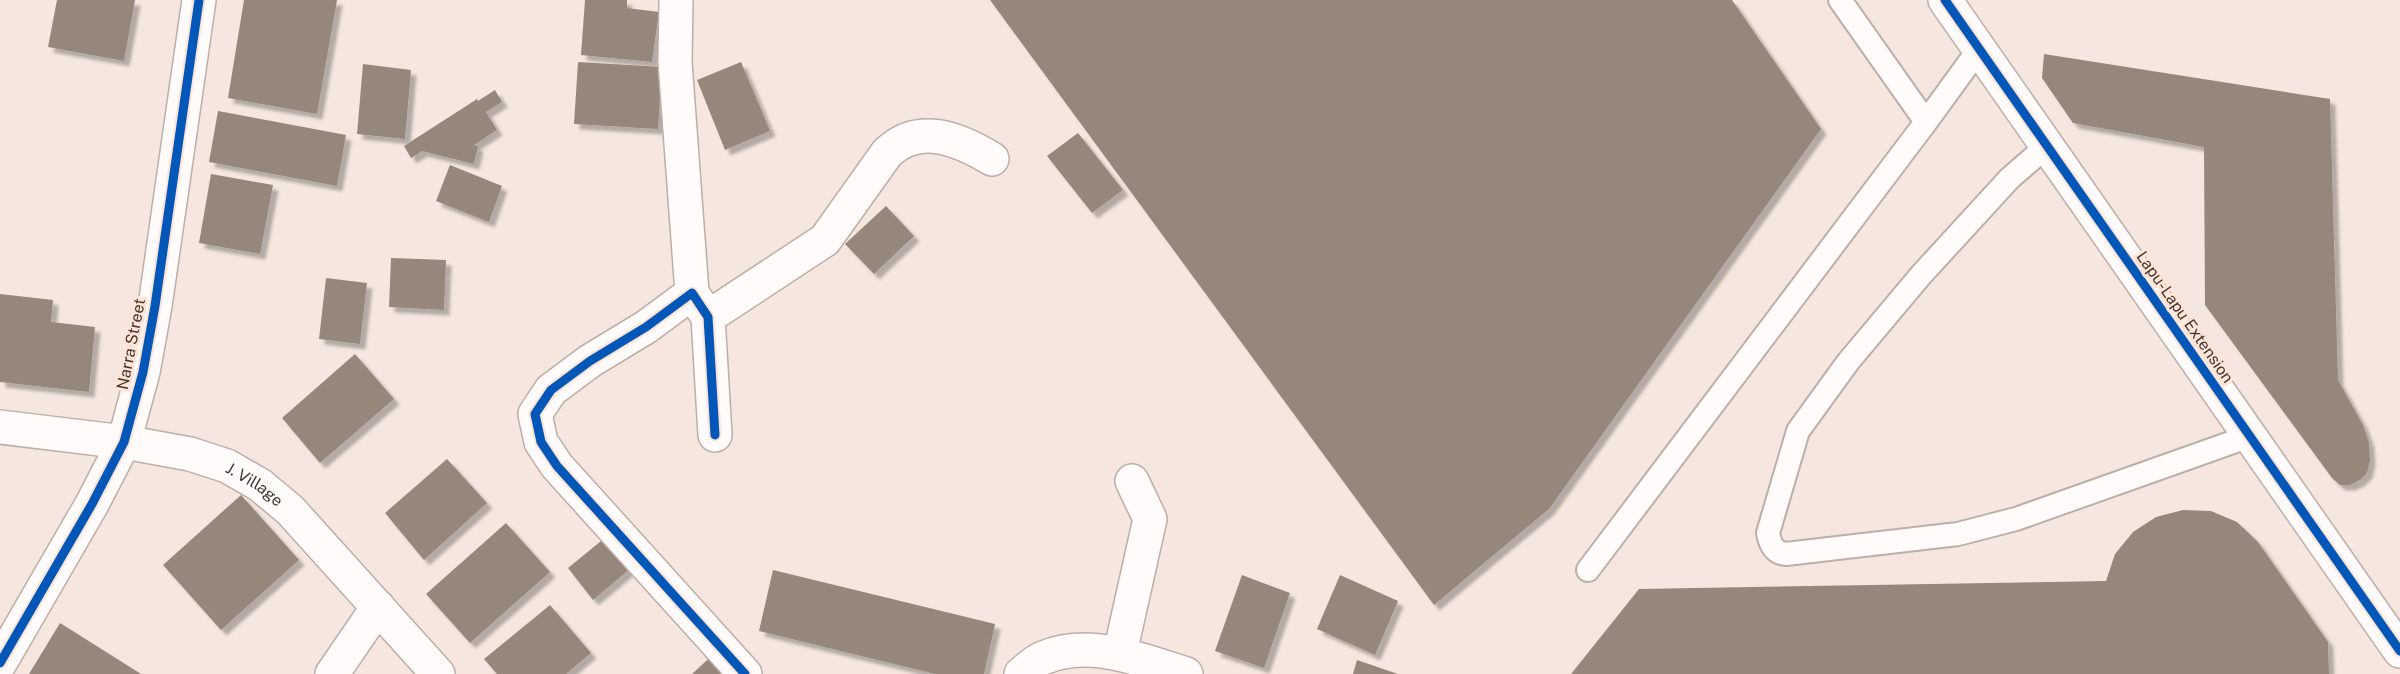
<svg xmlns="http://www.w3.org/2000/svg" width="2400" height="674" font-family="'Public Sans',sans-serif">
<defs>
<filter id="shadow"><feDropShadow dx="5.5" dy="5.5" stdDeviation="1.5" flood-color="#0004"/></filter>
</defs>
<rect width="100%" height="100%" fill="#f5e7df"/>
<path fill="#95877b" filter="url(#shadow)" d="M57,0H135L124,61L48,47Z
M244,0H337L317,114L228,98Z
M585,0H627V8L659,12L652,62L581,55Z
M990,0H1732L1821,129L1549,509L1434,605Z
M2044,54L2330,99L2338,380L2363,425L2369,443L2370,461L2367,473L2360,480L2350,485H2340L2332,478L2205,305L2204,147L2073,123L2042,78Z
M578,62L662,67L658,129L574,124Z
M741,62L770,131L725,150L697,80Z
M363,64L411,70L405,139L357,134Z
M495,90L502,102L486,112L497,130L474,145L478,146L474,164L422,151L411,158L404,146L477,99L478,101Z
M218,111L346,135L337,186L209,162Z
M1078,133L1123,190L1092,213L1047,156Z
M450,165L502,186L489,222L436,201Z
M211,174L273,185L260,254L199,243Z
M886,206L914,236L874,274L845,244Z
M391,258L446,260L444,310L389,307Z
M326,278L367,283L360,344L319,339Z
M0,294L53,300L51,322L95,327L89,392L0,382Z
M355,354L394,399L320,463L282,418Z
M447,459L487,503L424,560L385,513Z
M241,495L299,560L221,630L163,565Z
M2183,510L2211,511L2237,522L2258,542L2328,642L2329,674H1571L1639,589L2106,581L2115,554L2133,532L2156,517Z
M506,523L550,572L470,643L426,594Z
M612,532L637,563L593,600L568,568Z
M773,570L995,624L984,674H935L759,631Z
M1242,575L1290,593L1264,668L1215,651Z
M1340,575L1398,601L1375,655L1317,629Z
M550,605L591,653L566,674H497L484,659Z
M60,623L141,674H29Z
M718,650L740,674H692Z
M1357,660L1398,674H1353Z"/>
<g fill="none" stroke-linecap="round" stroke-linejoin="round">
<g stroke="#bbafa9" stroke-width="26">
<path id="lane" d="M1840,0L1926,122L1979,49
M2047,146L2010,178L1921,275L1848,362L1798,431L1768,533C1770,544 1774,553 1786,554L1958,534L2016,519L2250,436
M1588,570L1926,122"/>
</g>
<g stroke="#bbafa9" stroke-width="36">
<path id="street" d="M676,0L675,62L692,293
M708,317L825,240L887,153C919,122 959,139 992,159
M715,435L708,317L692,293L646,327L590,361L551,390L535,414L541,442L557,466L745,674
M1120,653L1150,519L1132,481
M0,663L92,504L124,442L143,372L155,306L199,0
M332,674L378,607
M1021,674C1027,669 1035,661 1043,658C1090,638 1141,660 1186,674"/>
</g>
<g stroke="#bbafa9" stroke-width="36">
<g id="secondary">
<path d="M1945,0L2400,651"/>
<path id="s1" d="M0,427L124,442L190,454L227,466L260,485L290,510L438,674"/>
</g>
</g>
<use href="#lane" stroke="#fefbfa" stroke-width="22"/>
<use href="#street" stroke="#fefbfa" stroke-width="33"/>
<use href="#secondary" stroke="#fefbfa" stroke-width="33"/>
<g stroke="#fde4d7" stroke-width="13">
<path id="cycleway" d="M1945,0L2400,651
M715,435L708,317L692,293L646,327L590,361L551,390L535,414L541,442L557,466L745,674
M0,663L92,504L124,442L143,372L155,306L199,0"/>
</g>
<use href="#cycleway" stroke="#0057b8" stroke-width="9"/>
</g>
<g text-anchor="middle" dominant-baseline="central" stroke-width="6" stroke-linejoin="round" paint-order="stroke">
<g font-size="16" fill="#42352f" stroke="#fde4d7">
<text transform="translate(2185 317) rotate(55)">Lapu-Lapu Extension</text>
<text transform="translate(131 344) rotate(-79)">Narra Street</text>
<text stroke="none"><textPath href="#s1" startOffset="264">J. Village</textPath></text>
</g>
</g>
</svg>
